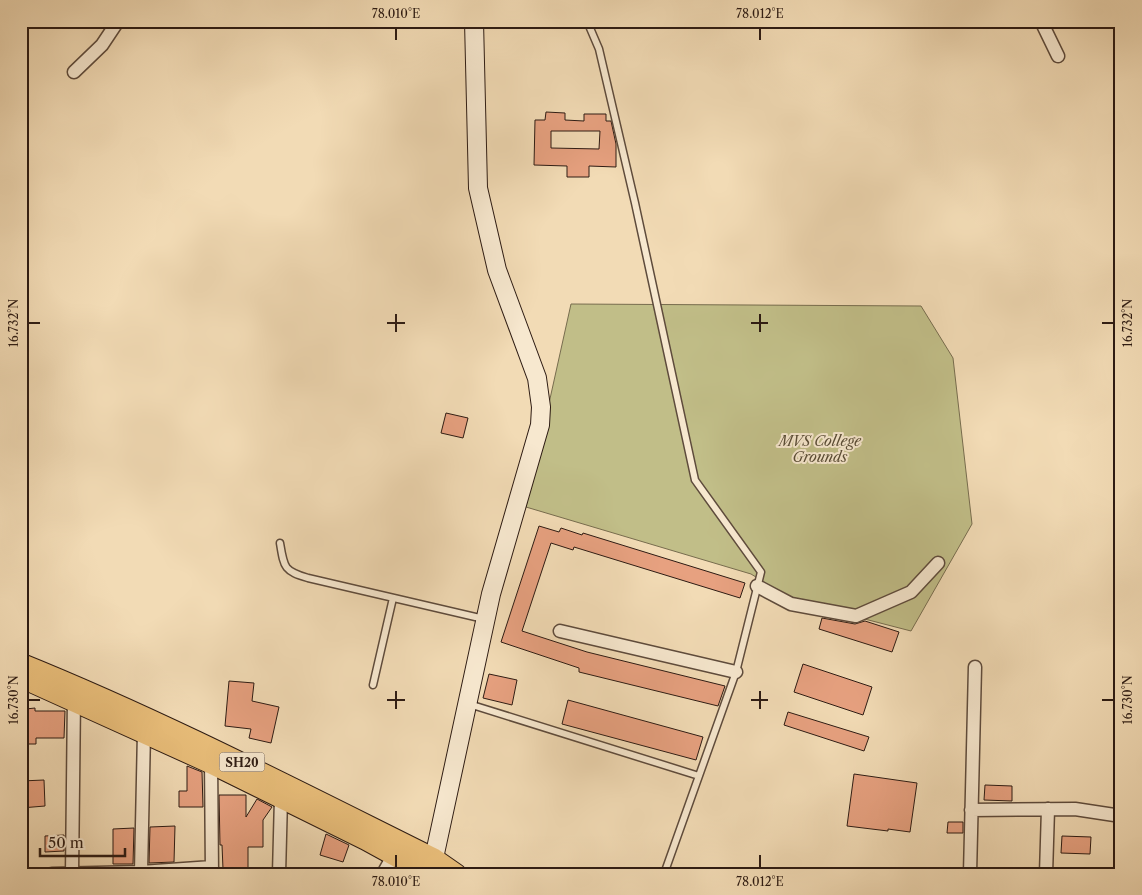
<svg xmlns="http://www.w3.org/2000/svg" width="1142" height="895" font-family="'Libre Caslon Text',serif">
<rect width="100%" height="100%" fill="#f2dbb5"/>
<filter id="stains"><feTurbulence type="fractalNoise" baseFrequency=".004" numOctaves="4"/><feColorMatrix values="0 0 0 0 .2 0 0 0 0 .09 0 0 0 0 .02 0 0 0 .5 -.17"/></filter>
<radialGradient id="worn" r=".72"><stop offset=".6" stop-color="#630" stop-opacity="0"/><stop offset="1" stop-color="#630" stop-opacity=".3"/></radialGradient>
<path fill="#c1be88" stroke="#776c4e" d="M571,304L921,306L953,358L972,524L911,631L795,601L751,574L526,507Z"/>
<path fill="#e7a180" stroke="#2d1b13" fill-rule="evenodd" d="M546,112L565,113V120L584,121V114H606V121H611L616,144V167L589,166V177H567V166L534,165L535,120H545ZM551,131H600L599,149L551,148Z
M446,413L468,418L463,438L441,433Z
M539,526L559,532L561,528L582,535L583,533L745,583L740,598L574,547L573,550L551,543L522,631L587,652L725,686L718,706L579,672V668L501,642Z
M822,618L855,624L865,621L899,632L892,652L819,629Z
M803,664L872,687L863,715L794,692Z
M489,674L517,680L512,705L483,698Z
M229,681L254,683L252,701L279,707L271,743L249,738L251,729L225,726Z
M568,700L703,737L696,760L562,724Z
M35,708V711H65L64,738H36V744H26V709Z
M788,712L869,737L864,751L784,725Z
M187,766L202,772L203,807H179V791H187Z
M854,774L917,783L910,832L888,829V831L847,826Z
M44,780L45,806L21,808V781Z
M985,785L1012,786V801L984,800Z
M219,795H246V817L257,799L272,807L263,820V847H248V868L223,869L222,845H220Z
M948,822H963V833H947Z
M175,826L174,862L149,863L150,827Z
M134,828L133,864H113V829Z
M326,834L349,845L343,862L320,855Z
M64,835V851L45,852V836Z
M1062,836L1091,837L1090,854L1061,853Z"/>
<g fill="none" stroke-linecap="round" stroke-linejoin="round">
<g stroke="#5e4b3c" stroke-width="9">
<path id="lane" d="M587,21L599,49L635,203L695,480L761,572L736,672L664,874
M280,543C284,568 284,571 308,578L484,619
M373,685L393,598
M469,704L699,776"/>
</g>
<g stroke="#5e4b3c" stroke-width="15">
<path id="street" d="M1041,21L1058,56
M74,72L102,45L118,21
M757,586L791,604L856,616L911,592L938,563
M560,631L736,672
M211,759L212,874
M971,810L1075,809L1121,816
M141,872L144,732
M52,874L141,872L212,867
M72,874L74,697
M279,874L281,798
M383,874L393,856
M970,874L975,667
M1046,874L1048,809"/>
</g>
<g stroke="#2d1b13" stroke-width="20">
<path id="secondary" d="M427,868L434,858L491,594L540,425L541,407L537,378L497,270L478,188L474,21"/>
</g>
<g stroke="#2d1b13" stroke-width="21">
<path id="primary" d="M21,663C162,720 297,790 434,858L457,874
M21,678L211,764L365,840L427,874"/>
</g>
<use href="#lane" stroke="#f7e8cf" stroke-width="6"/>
<use href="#street" stroke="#f7e8cf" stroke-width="12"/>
<use href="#secondary" stroke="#f7e8cf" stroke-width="18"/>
<use href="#primary" stroke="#e9be7a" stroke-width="19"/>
</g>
<path fill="none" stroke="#2d1b13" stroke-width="2" d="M396,28V40M760,28V40M396,314V332M760,314V332M28,323H40M387,323H405M751,323H768M1102,323H1114M396,691V709M760,691V709M28,700H40M387,700H405M751,700H768M1102,700H1114M396,855V868M760,855V868"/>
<g text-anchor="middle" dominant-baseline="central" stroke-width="4" stroke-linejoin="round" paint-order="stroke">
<rect fill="#f7e8cf" stroke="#6a584b" stroke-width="1" x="219.5" y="752.5" width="45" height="19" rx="4"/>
<g font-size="12" font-weight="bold" fill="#2d1b13">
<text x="242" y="762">SH20</text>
</g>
<g font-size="14" font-style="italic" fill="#594c36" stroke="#f7e8cf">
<text x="820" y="441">MVS College<tspan x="820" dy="16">Grounds</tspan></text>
</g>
</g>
<rect width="1142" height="895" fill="none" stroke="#f2dbb5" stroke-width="55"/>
<path d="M40 848v8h85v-8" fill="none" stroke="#2d1b13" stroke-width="2.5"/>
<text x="48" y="848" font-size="15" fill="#2d1b13" stroke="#f7e8cf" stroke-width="4" paint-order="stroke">50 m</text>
<rect x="28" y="28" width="1086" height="840" fill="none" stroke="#2d1b13" stroke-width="2"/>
<g font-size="12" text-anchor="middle" fill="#2d1b13">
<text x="396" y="18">78.010°E</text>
<text x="760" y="18">78.012°E</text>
<text transform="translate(14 323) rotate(-90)" y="4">16.732°N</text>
<text transform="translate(1128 323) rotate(-90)" y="4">16.732°N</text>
<text transform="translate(14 700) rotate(-90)" y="4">16.730°N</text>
<text transform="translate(1128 700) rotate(-90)" y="4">16.730°N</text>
<text x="396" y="886">78.010°E</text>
<text x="760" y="886">78.012°E</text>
</g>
<rect width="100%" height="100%" filter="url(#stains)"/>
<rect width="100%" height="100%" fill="url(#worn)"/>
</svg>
